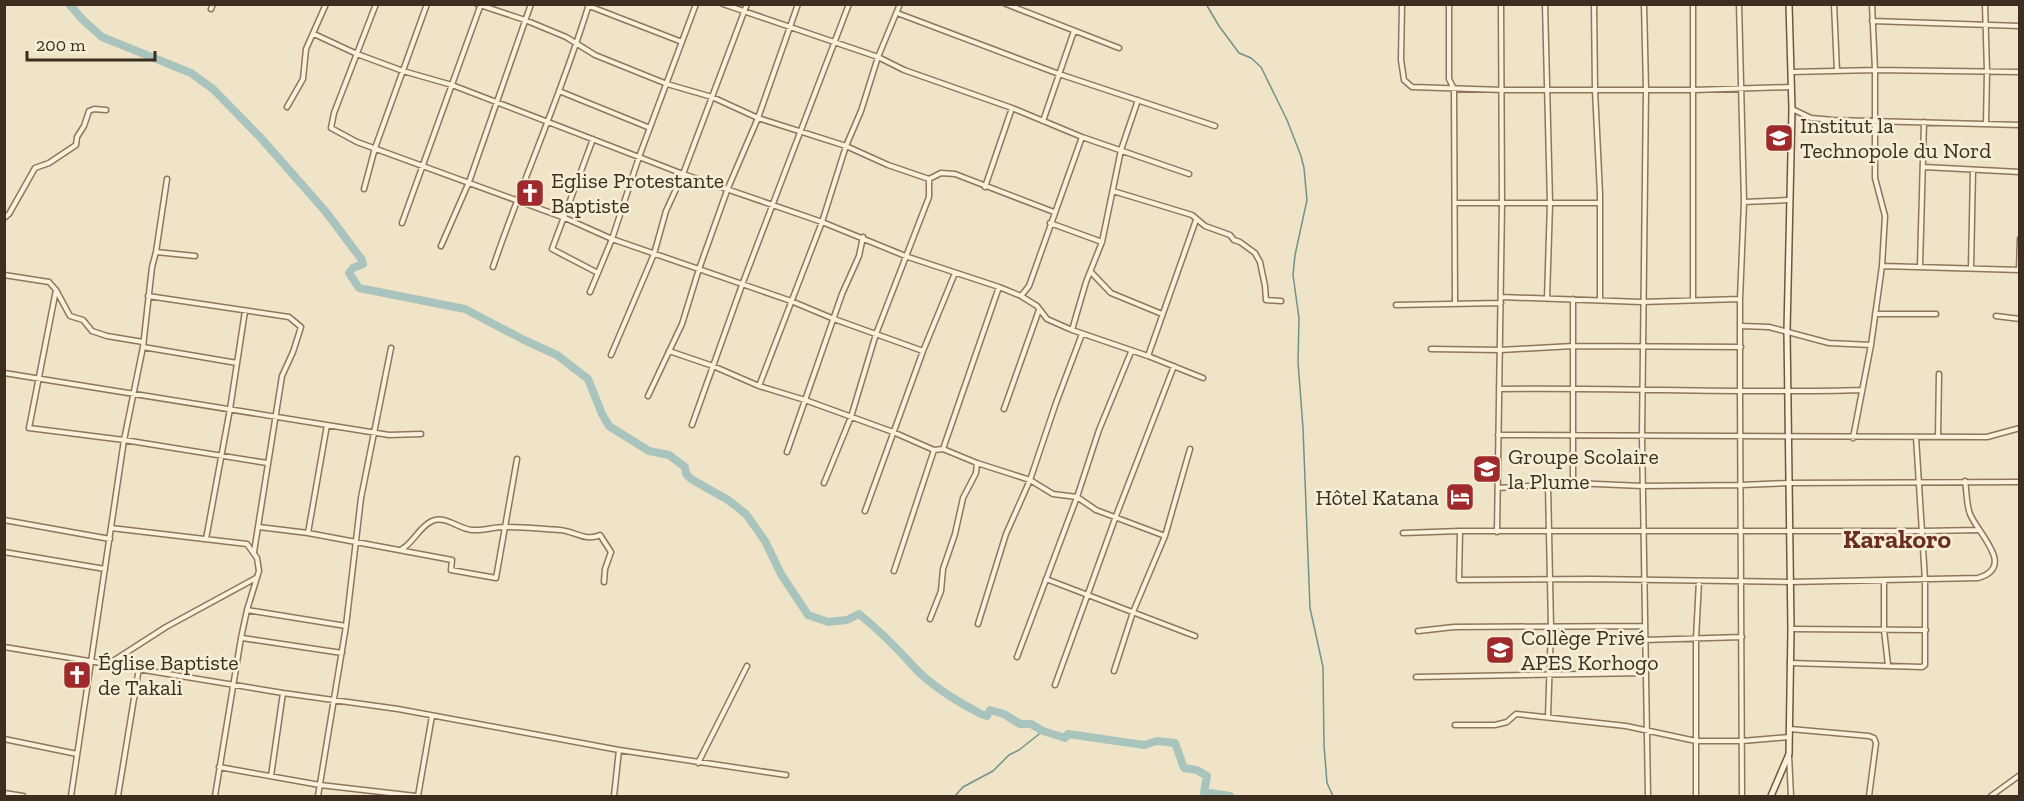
<svg xmlns="http://www.w3.org/2000/svg" width="2024" height="801" font-family="'Zilla Slab',serif">
<rect width="100%" height="100%" fill="#f0e4c8"/>
<g fill="none" stroke-linecap="round" stroke-linejoin="round">
<path stroke="#6f938a" stroke-width="1.5" d="M1206,4L1219,26L1239,53L1251,58L1261,67L1287,120L1301,156L1304,168L1307,200L1295,255L1293,275L1299,318L1298,362L1303,428L1310,608L1323,667L1324,745L1327,783L1333,796
M955,796L963,787L993,771L1009,755L1019,750L1043,731"/>
<path stroke="#a9c4bc" stroke-width="8" d="M69,4L83,20L102,37L191,73L213,89L260,137L326,212L362,260L363,264L353,268L349,273L359,288L465,309L524,340L557,355L588,379L602,414L609,426L649,451L669,455L685,467L686,474L691,479L728,500L746,514L765,541L781,574L808,615L828,622L847,620L859,614C879,630 896,647 913,666C931,686 958,702 981,714L987,716L990,710L1004,714L1020,724H1031L1043,731L1065,738L1068,734L1144,745L1157,741L1175,743L1184,768L1197,770L1207,776L1204,792L1230,796"/>
<g stroke="#8d765c" stroke-width="7">
<path id="street" d="M376,4L334,113L331,128L357,142L565,218L612,239L791,301L834,319L923,351
M477,4L525,20L566,37L595,55L667,84L712,97L758,118L846,146L888,165L929,179L941,173L955,174L1054,212
M723,4L878,57L904,70L1012,108L1082,137L1189,174
M1006,4L1119,48
M1402,4L1401,60L1404,80L1412,87L1503,90H1693L1791,87
M1449,4V79L1454,89L1455,304
M1545,4L1550,203L1547,299
M1594,4L1595,90L1600,194V300
M1644,4L1646,89L1642,437L1648,796
M1739,4L1744,202L1740,299V392L1742,796
M1834,4L1837,71
M1985,4L1987,71L1986,124
M589,6L682,42
M211,9L213,4
M897,13L1059,74L1215,126
M1872,21L2020,26
M314,34L357,54L403,71L452,85L683,174L822,222L908,257L999,287L1021,296L1037,306L1047,319L1072,330L1148,356L1203,378
M1791,72L1875,70L2020,72
M559,91L650,128
M287,107L303,79L306,49L326,4
M1792,109L1811,118L1833,120L2020,125
M1043,121L1074,31
M593,139L552,249L598,273
M1924,167L2020,172
M985,187L1012,108
M364,189L375,148L427,4
M1113,191L1192,215L1205,226L1230,235L1234,240L1240,242L1255,253L1260,262L1265,286L1266,300L1281,301
M1744,202L1789,200
M1456,203H1600
M4,218L9,214L35,168L49,163L76,145L77,137L84,126L89,111L94,109L106,110
M402,223L481,4
M1050,223L1102,242
M441,246L469,182L531,4
M156,252L195,256
M1882,266L2020,270
M1920,266L1924,122
M493,267C523,179 562,93 589,4
M1971,268L1973,170
M2019,270L2020,239
M1091,272L1111,293L1162,314
M4,275L49,282L56,290L70,316L83,320L92,331L107,336L143,342
M56,290L29,428L124,440L267,463
M590,292L612,239L639,157L696,4
M148,296L289,317L301,327L293,352L282,376L254,552
M1021,296L1029,286L1082,137
M1501,297L1642,302L1740,299
M1693,299V4
M1396,305L1501,303
M1875,314H1936
M1996,316L2020,319
M1742,326L1769,327L1829,343L1871,345
M1072,330L1086,282L1102,242L1121,150L1138,100
M143,347L237,363
M1431,349L1501,350L1573,346L1741,347
M669,351L713,366L759,386L805,400L893,432L934,450L943,449L977,463L1030,480L1053,494L1077,497L1096,510L1165,536
M611,355L654,254L666,211L683,174L747,4
M1148,356L1196,220
M4,373L389,435L421,434
M759,386L822,222L846,146L861,111L878,57L900,4
M1499,389C1620,387 1741,394 1862,390
M648,396L682,324L699,269L728,188L758,118L798,4
M1004,409L1039,310
M692,425L742,285L849,4
M1498,435L1987,437L2020,428
M1938,437L1939,374
M1853,438L1871,345L1882,266L1885,216L1875,178V70L1872,4
M943,449L999,287
M787,452L842,294L859,256L863,237
M824,483L851,417L876,334L929,197V179
M1573,483V299
M1498,488L1573,483L1643,486L1741,485L1789,483L2020,482
M865,511L923,351L955,273
M4,520L110,539
M259,527L308,533L452,560L451,570L496,578L517,459
M111,528L247,544L257,558L259,571L247,610L241,638L215,796
M1460,531L1459,580L1592,579L1790,582L1978,578C2016,567 1979,535 1970,514C1966,503 1967,492 1965,481
M1497,532L1502,203L1501,4
M308,533L327,425
M1403,533L1460,531H1923L1978,530
M206,539L230,409L245,311
M402,549C414,542 419,527 432,521C445,515 459,529 472,530C483,531 494,527 504,527C522,527 542,529 560,530C574,531 586,542 600,535L611,552L605,569L604,582
M4,552L105,569
M894,571L934,450
M1046,579L1195,636
M1884,580V630L1888,665
M247,610L346,626
M930,619L941,591L943,569L955,534L963,498L976,473L977,463
M978,624L1006,534L1030,480L1056,403L1082,334
M1791,629L1926,630
M1418,631L1454,627L1644,626
M242,638L342,653
M1644,640L1742,637
M4,647L283,693L398,709L619,750L786,775
M1017,657L1077,497L1099,430L1131,352
M110,663L166,627L256,578
M1790,663L1922,667L1925,665V580L1916,437
M1114,671L1133,612L1165,536L1190,449
M1416,677L1645,673
M1055,685L1116,516L1174,366
M1548,717L1551,627L1548,485
M1455,725H1495L1507,722L1516,714L1626,726L1696,741H1742L1789,737
M1790,729L1869,736L1874,738L1876,743L1869,796
M4,739L77,754
M1789,755L1791,796
M698,763L747,666
M219,767L320,785L416,796
M271,776L283,693
M4,793L23,796
M71,796L124,440L143,347L152,267L156,252L167,179
M118,796L139,668
M318,796L346,626L361,498L391,348
M418,796L432,716
M614,796L619,750
M1696,796V639L1699,581
M1991,796L2020,775"/>
</g>
<g stroke="#6f573f" stroke-width="8">
<path id="secondary" d="M1771,796L1789,754L1791,629L1787,331L1792,109L1789,4"/>
</g>
<use href="#street" stroke="#faf1dc" stroke-width="4"/>
<use href="#secondary" stroke="#faf1dc" stroke-width="5"/>
</g>
<defs>
<g id="university-square" transform="scale(1.5)"><rect x="-9" y="-9" width="18" height="18" rx="4" fill="#9e2a2b" stroke="#f7eed8"/><path d="M0-5L7-2L0 1L-7-2ZM-4 1L0 2.5L4 1V4Q0 6-4 4Z" fill="#fff"/></g>
<g id="church-square" transform="scale(1.5)"><rect x="-9" y="-9" width="18" height="18" rx="4" fill="#9e2a2b" stroke="#f7eed8"/><path d="M-1.2-6h2.4v3.5h3.3v2.4h-3.3V6h-2.4V-.1h-3.3v-2.4h3.3Z" fill="#fff"/></g>
<g id="school-square" transform="scale(1.5)"><rect x="-9" y="-9" width="18" height="18" rx="4" fill="#9e2a2b" stroke="#f7eed8"/><path d="M0-5L7-2L0 1L-7-2ZM-4 1L0 2.5L4 1V4Q0 6-4 4Z" fill="#fff"/></g>
<g id="hotel-square" transform="scale(1.5)"><rect x="-9" y="-9" width="18" height="18" rx="4" fill="#9e2a2b" stroke="#f7eed8"/><path d="M-6-4.5h1.5V1H6V5H4.5V3h-9V5H-6ZM-4 0a1.8 1.8 0 1 1 3.6 0ZM.5 0V-2.5h3Q6-2.5 6 0Z" fill="#fff"/></g>
</defs>
<g fill-rule="evenodd">
<use href="#university-square" x="1779" y="138"/>
<use href="#church-square" x="530" y="193"/>
<use href="#school-square" x="1487" y="469"/>
<use href="#hotel-square" x="1460" y="497"/>
<use href="#school-square" x="1500" y="650"/>
<use href="#church-square" x="77" y="675"/>
</g>
<g text-anchor="middle" dominant-baseline="central" stroke-width="5" stroke-linejoin="round" paint-order="stroke">
<g font-size="22" fill="#3d2e20" stroke="#f7eed8" text-anchor="start">
<text x="1800" y="125">Institut la<tspan x="1800" dy="25">Technopole du Nord</tspan></text>
<text x="551" y="180">Eglise Protestante<tspan x="551" dy="25">Baptiste</tspan></text>
<text x="1508" y="456">Groupe Scolaire<tspan x="1508" dy="25">la Plume</tspan></text>
<text x="1439" y="497" text-anchor="end">Hôtel Katana</text>
<text x="1521" y="637">Collège Privé<tspan x="1521" dy="25">APES Korhogo</tspan></text>
<text x="98" y="662">Église Baptiste<tspan x="98" dy="25">de Takali</tspan></text>
</g>
<g font-size="26" font-weight="bold" fill="#6b2e1e" stroke="#f7eed8">
<text x="1897" y="539">Karakoro</text>
</g>
</g>
<rect width="2024" height="801" fill="none" stroke="#3d2e20" stroke-width="12"/>
<path d="M27 51v9h128v-9" fill="none" stroke="#3d2e20" stroke-width="3"/>
<text x="36" y="51" font-size="18" fill="#3d2e20" stroke="#f7eed8" stroke-width="4.5" paint-order="stroke">200 m</text>
</svg>
